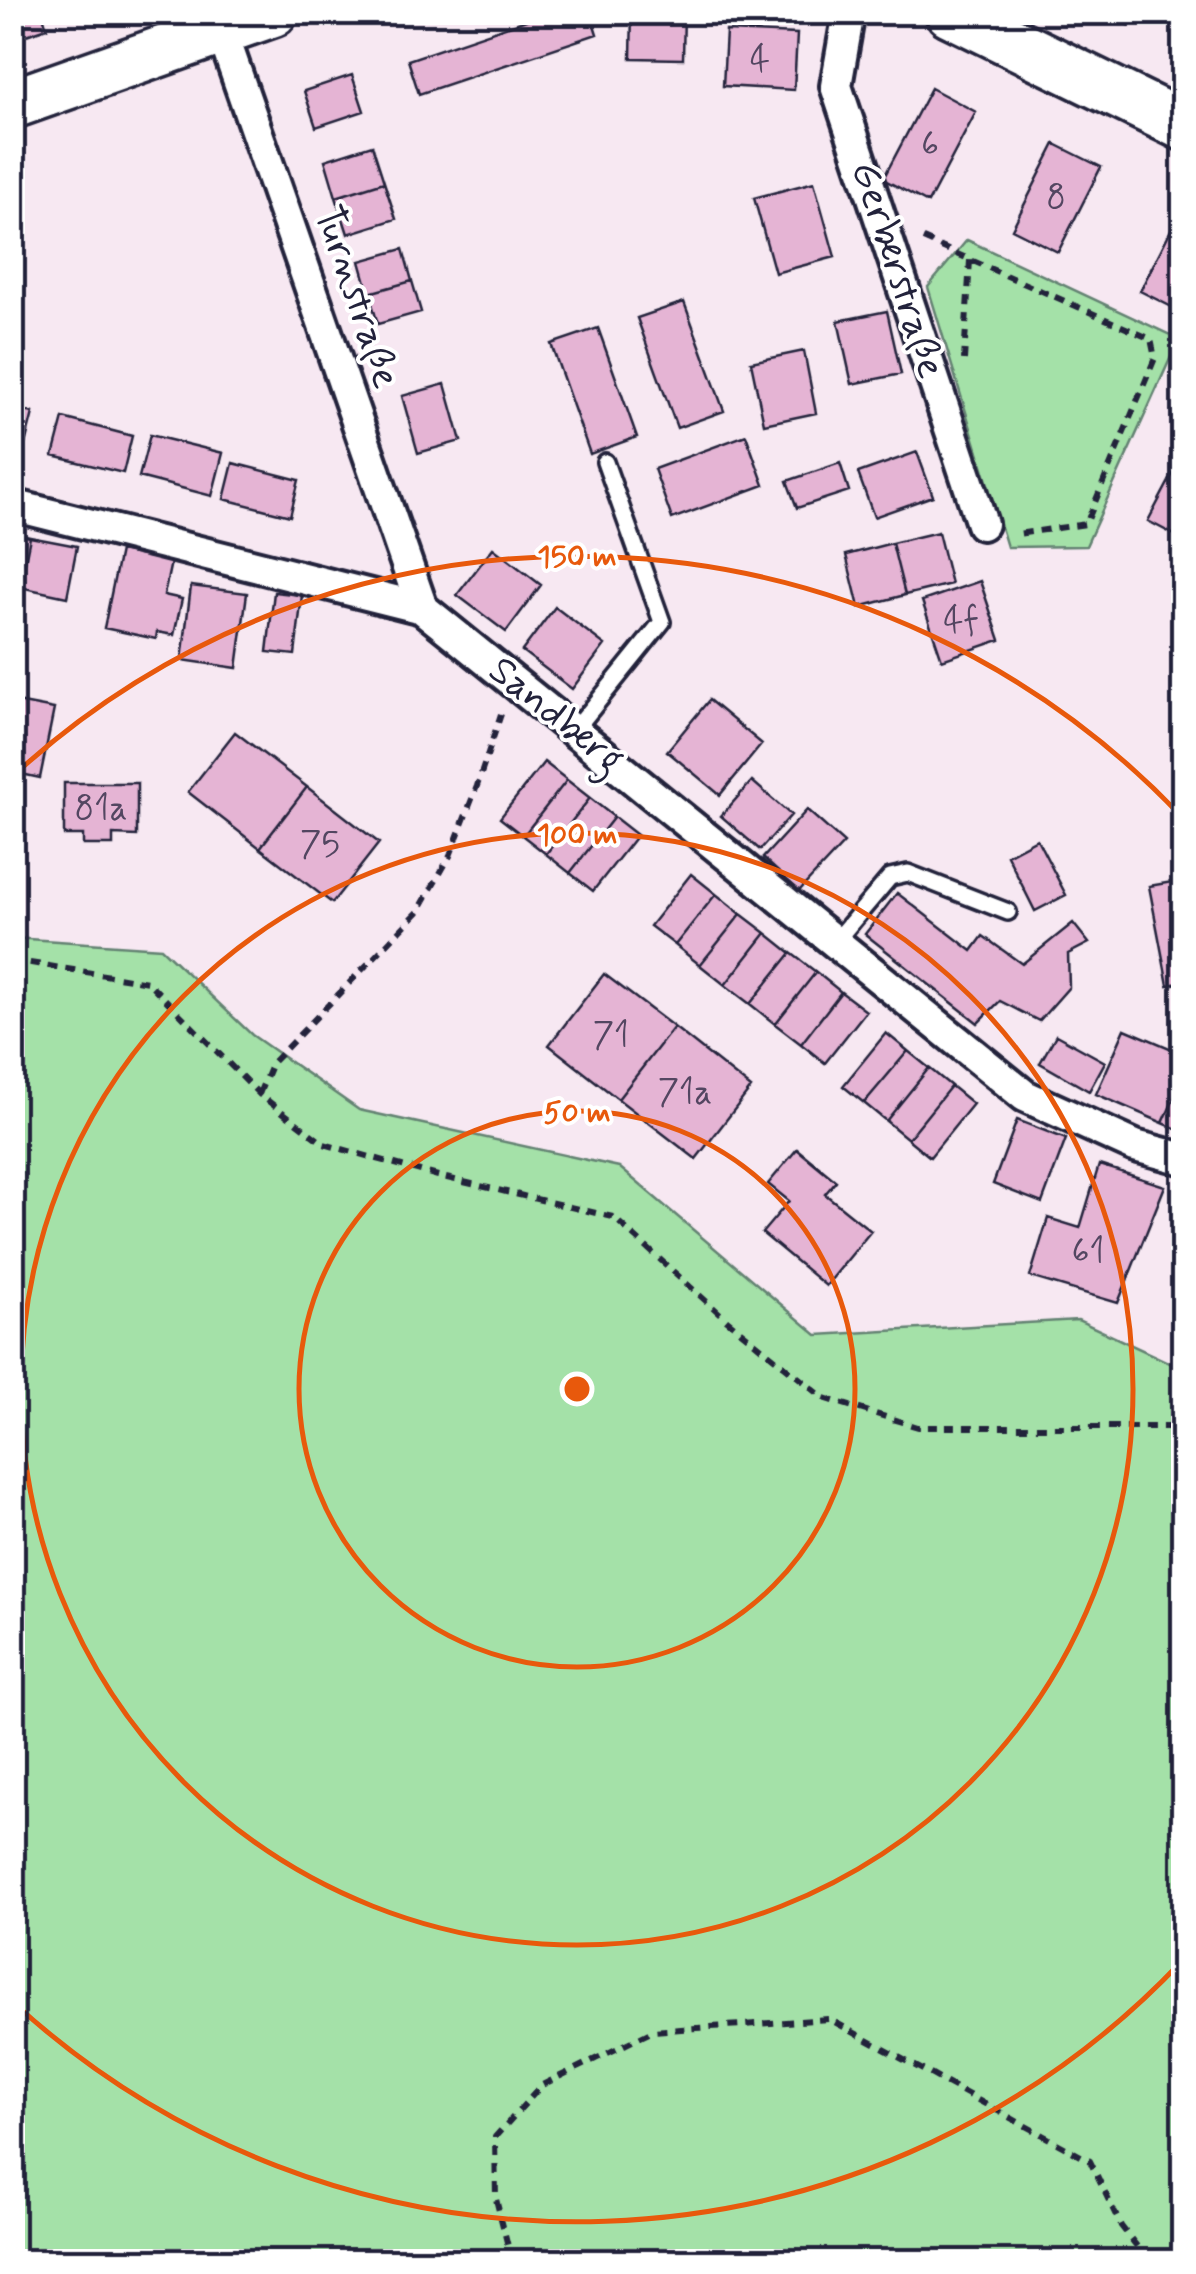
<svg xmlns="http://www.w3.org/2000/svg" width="1196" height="2274" font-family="Mynerve,sans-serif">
<rect width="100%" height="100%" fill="#f7e8f2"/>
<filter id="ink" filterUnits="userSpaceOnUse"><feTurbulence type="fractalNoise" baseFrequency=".01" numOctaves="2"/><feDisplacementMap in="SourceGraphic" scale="20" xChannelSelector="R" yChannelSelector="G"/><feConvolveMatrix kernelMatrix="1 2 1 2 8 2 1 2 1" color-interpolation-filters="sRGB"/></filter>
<g filter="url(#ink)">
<path fill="#a4e1a8" stroke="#638272" stroke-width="2.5" d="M967,240L1179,339L1086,546L1007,547L928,287Z
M13,938L161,948L252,1035L359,1110L619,1167L817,1335L1078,1320L1170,1363L1183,1365V2261H13Z"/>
<path fill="#e5b4d4" stroke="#22223b" stroke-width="2.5" d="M12,12H42L47,28L12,40Z
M550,12H590L597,34L419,94L408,60Z
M632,12H684L683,59L631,58Z
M1102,12H1135L1129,25Z
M726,31L797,34L794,90L723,86Z
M352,75L364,111L316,127L304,91Z
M931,88L976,112L928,203L883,179Z
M1055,144L1101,167L1058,252L1012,229Z
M372,145L384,182L336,197L325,160Z
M384,182L396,219L348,234L336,197Z
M814,182L835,257L775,273L754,198Z
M1183,206L1184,207V313L1140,291Z
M403,249L412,281L369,293L360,261Z
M412,281L421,312L378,324L369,293Z
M684,302L724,411L677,428L637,318Z
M887,311L901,374L852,384L838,321Z
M598,328L637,437L590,454L551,344Z
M804,351L816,413L764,424L751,362Z
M445,384L461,441L418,453L402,396Z
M12,408L33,413L23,452L12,450Z
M63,418L132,436L123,473L53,456Z
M150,435L223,453L212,496L139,477Z
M746,435L764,485L672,519L654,469Z
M917,452L933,496L874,517L858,473Z
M1184,453V540L1148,521Z
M233,463L299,480L290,516L224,499Z
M840,463L849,491L797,508L787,481Z
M938,532L951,584L905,595L892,543Z
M12,533L30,537L20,587L12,586Z
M30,537L77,546L67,597L20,587Z
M892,543L905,595L859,607L846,555Z
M493,548L541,585L506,632L457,595Z
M120,551L171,562L164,595L182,599L174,635L157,632L156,639L104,628Z
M980,581L1000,640L942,660L922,601Z
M191,586L247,593L237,668L182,660Z
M274,592L302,595L295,655L267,652Z
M555,607L605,645L572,689L522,651Z
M709,700L762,744L720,795L667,751Z
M12,701L54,709L40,778L12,772Z
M235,732L307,787L260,848L188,792Z
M544,762L567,780L523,836L500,818Z
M567,780L590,798L546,854L523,836Z
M752,781L791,815L760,850L721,816Z
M64,783H137V836L113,835V845H83V835H64Z
M307,787L379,843L332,903L260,848Z
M590,798L614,817L570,873L546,854Z
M807,810L844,843L799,891L763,858Z
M614,817L637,835L593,891L570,873Z
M1037,839L1066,895L1035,911L1007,855Z
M691,874L716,894L675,945L650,926Z
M1184,880V982L1168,985L1149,886Z
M897,893L972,951L983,936L1022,964L1073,923L1089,943L1068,954L1069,987L1039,1021L1000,1001L978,1023L865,934Z
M716,894L741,914L700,965L675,945Z
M741,914L766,933L725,985L700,965Z
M766,933L791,953L750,1004L725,985Z
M791,953L816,972L775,1024L750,1004Z
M816,972L841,992L801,1044L775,1024Z
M604,974L674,1027L618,1099L549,1045Z
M841,992L866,1011L825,1063L801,1044Z
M674,1027L751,1088L696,1159L618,1099Z
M1125,1029L1184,1054V1076L1163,1123L1096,1094Z
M886,1033L908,1051L864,1103L843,1086Z
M1056,1035L1105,1062L1089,1091L1040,1063Z
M908,1051L929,1068L886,1121L864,1103Z
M929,1068L951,1086L908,1139L886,1121Z
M1184,1076V1132L1163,1123Z
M951,1086L973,1104L930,1157L908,1139Z
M1017,1120L1066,1139L1042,1203L993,1184Z
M797,1149L836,1181L825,1194L871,1231L826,1286L762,1233L789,1201L768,1184Z
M1099,1165L1165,1186L1118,1303L1030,1277L1048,1218L1080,1228Z"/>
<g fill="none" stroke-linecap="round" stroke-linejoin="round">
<g stroke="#22223b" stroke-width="22">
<path id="service" d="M574,731L662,622L605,462
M835,942L890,877L908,873L1008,912"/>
</g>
<g stroke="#22223b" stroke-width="38">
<path id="minor" d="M849,12L836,86L982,524
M216,15L422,608
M12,505L422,608L1025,1096L1135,1146L1184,1159"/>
</g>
<g stroke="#22223b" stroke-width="55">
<path id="primary" d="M950,12L1184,126
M12,104L273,12"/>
</g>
<path stroke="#22223b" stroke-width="6" stroke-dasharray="10 8" stroke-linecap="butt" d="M1149,13V12
M923,239L1151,339L1155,358L1086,524L1017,534L1016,530
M964,360L970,260
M12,960L148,982L259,1094L324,1144L438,1176L613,1217L727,1320L824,1398L918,1427H1184
M259,1094L272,1063L418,912L450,856L477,786L501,714
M12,2253L22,2262
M512,2262L496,2199L495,2137L542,2085L653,2031L829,2019L1090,2161L1121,2226L1149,2262"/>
<use href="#service" stroke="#fff" stroke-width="15"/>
<use href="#minor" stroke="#fff" stroke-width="30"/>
<use href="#primary" stroke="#fff" stroke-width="48"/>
</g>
</g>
<g fill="none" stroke="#e8590c" stroke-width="5">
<circle cx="577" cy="1389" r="278"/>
<circle cx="577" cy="1389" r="556"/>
<path d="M1181 1962A833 833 0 0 1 14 2003M14 775A833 833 0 0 1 1181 816"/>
</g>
<g text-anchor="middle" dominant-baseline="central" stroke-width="8" stroke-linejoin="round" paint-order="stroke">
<g font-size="35" fill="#534661">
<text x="760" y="60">4</text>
<text x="930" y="145">6</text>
<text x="1056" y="198">8</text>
<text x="961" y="621">4f</text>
<text x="101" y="809">81a</text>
<text x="320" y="845">75</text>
<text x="611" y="1036">71</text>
<text x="685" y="1093">71a</text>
<text x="1088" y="1252">61</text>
</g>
<g font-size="40" fill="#22223b" stroke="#fff">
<text transform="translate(897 270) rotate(72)">Gerberstraße</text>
<text transform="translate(356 297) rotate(71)">Turnstraße</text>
<text transform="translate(556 716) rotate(39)">Sandberg</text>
</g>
</g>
<circle cx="577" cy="1389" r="15" fill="#e8590c" stroke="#fff" stroke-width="5"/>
<g font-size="30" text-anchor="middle" font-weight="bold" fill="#e8590c" stroke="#fff" stroke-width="8" stroke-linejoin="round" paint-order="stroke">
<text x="577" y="566">150 m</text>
<text x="577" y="844">100 m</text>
<text x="577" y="1122">50 m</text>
</g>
<rect width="1196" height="2274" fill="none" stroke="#fff" stroke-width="50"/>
<rect x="25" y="25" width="1146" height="2224" fill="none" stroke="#22223b" stroke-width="4" filter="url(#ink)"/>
</svg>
